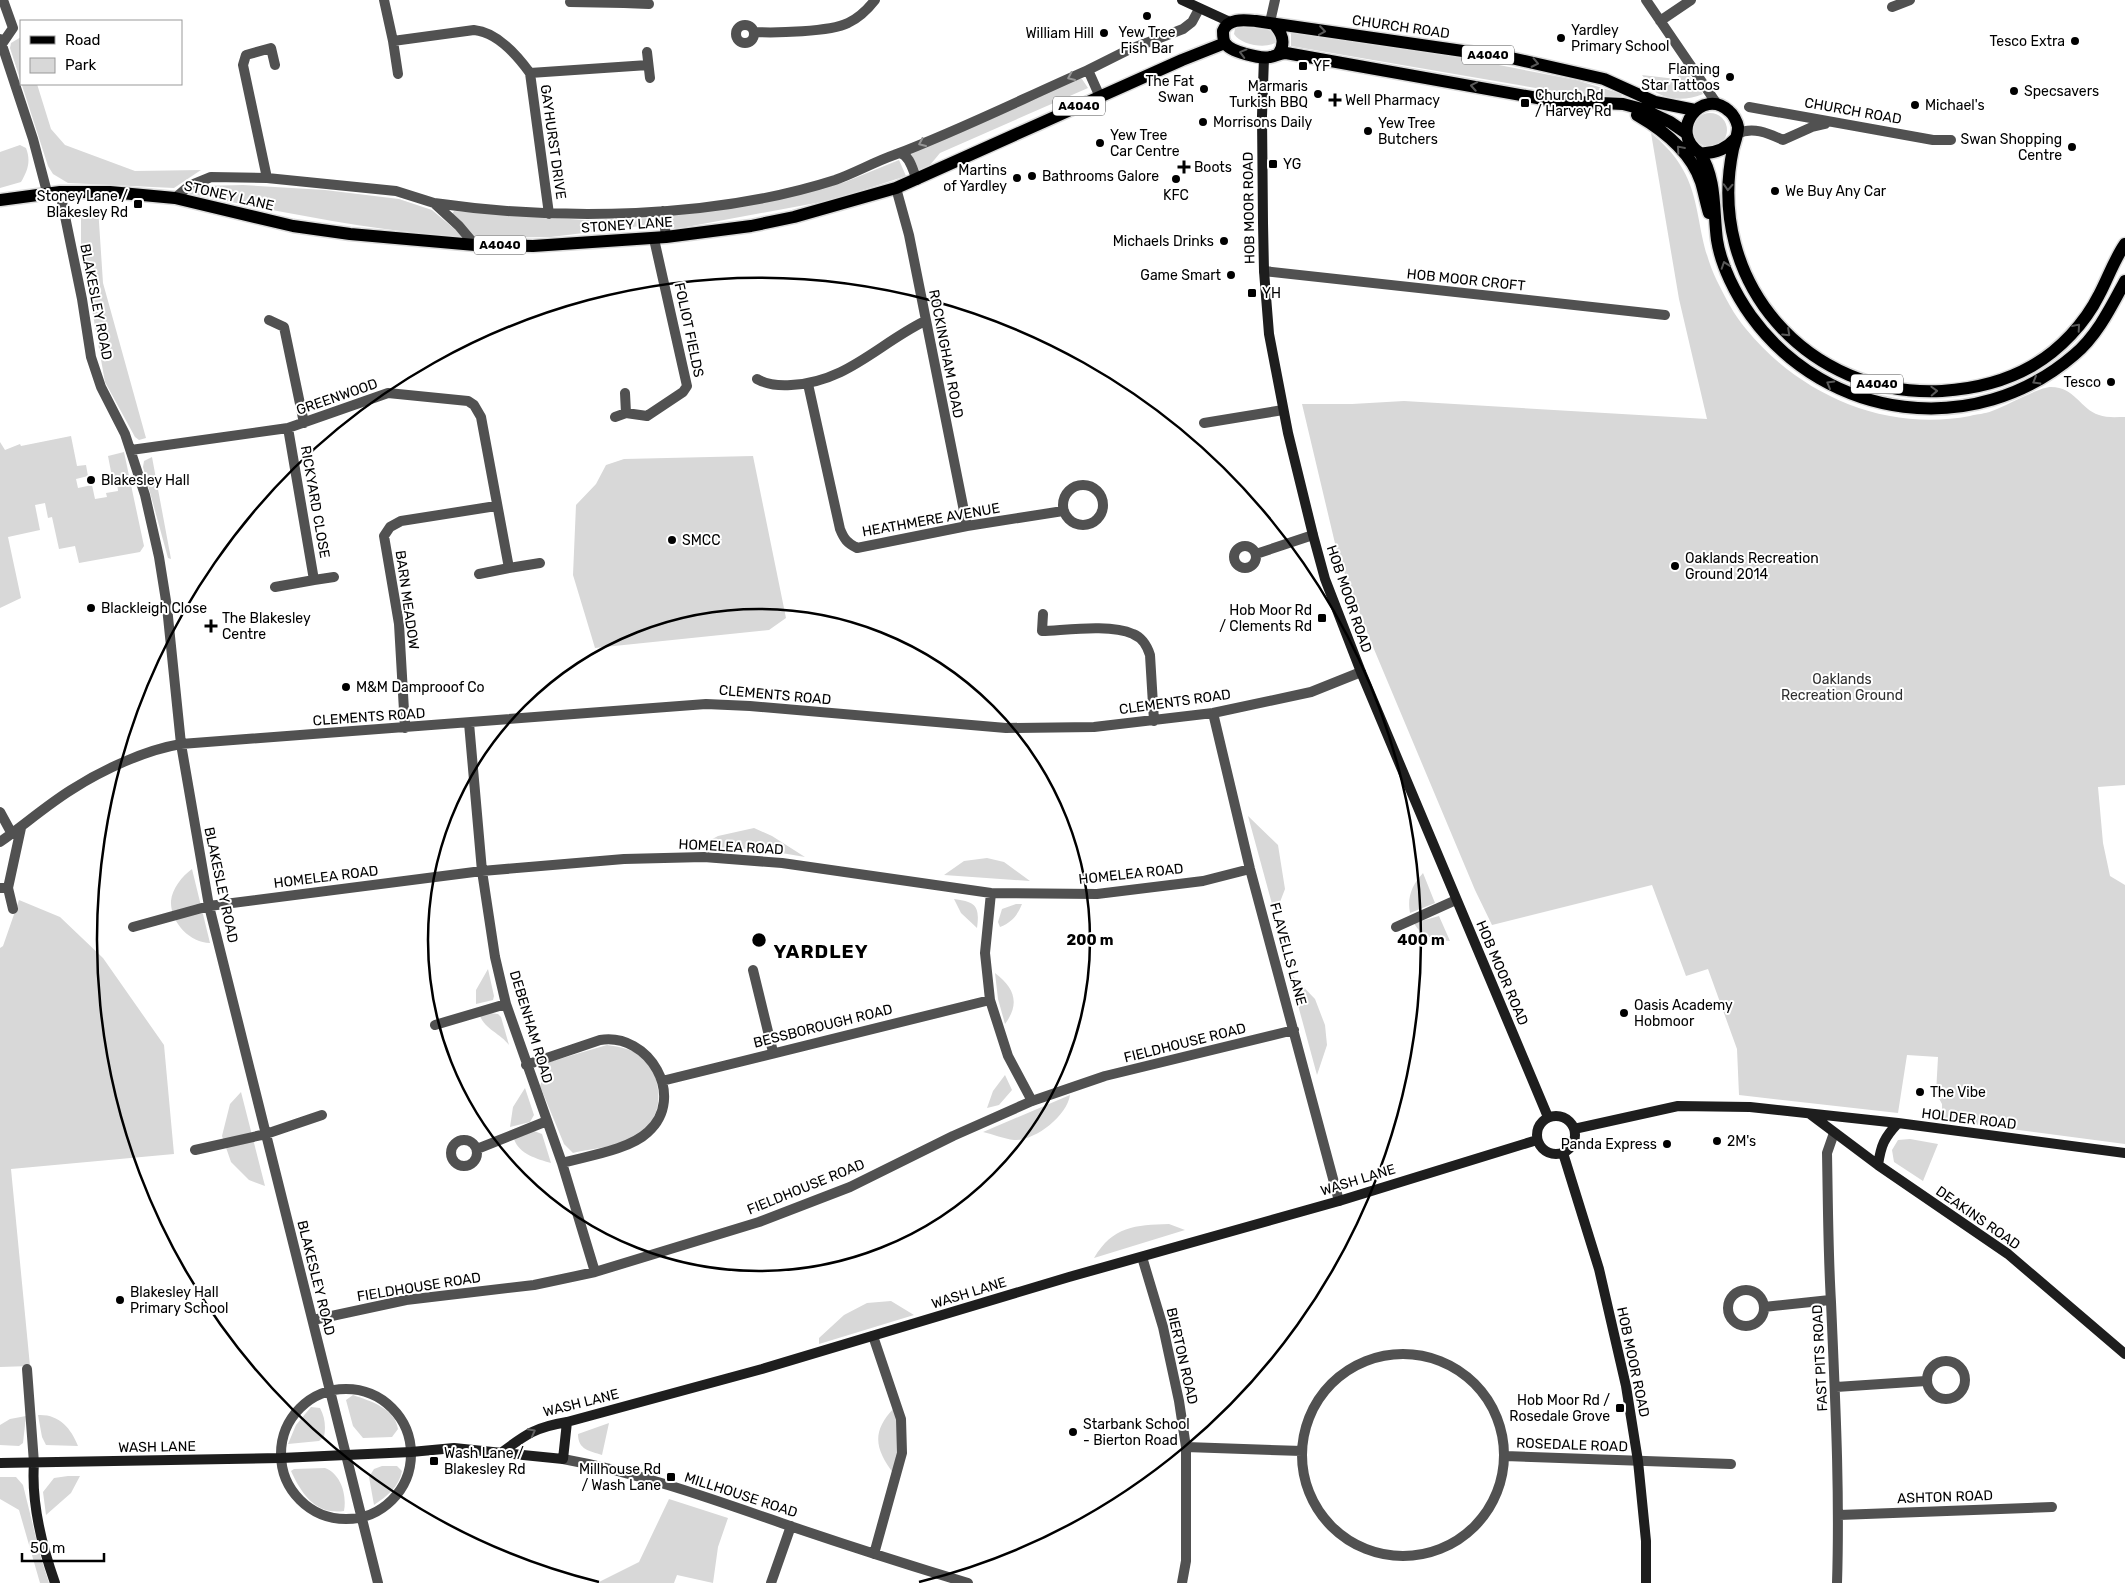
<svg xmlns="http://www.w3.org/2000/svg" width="2125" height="1583" font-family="Rubik,sans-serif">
<rect width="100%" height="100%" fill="#fff"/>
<path fill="#d8d8d8" d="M1239,27C1251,28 1280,25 1275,43C1265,49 1241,45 1234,34L1235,29Z
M1291,32L1447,55L1576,80L1622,94L1621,99L1553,91L1291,46Z
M21,37V84H37L51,129L65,145L135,171L201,170L174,188L68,183L53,174L48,166L10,48L11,43Z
M1684,69L1703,94C1689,100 1671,101 1657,93C1651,89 1646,80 1642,75L1676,79Z
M1077,79H1082L1088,88L940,153L930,165L919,170L911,154L914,150Z
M1693 130a17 17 0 1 1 34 0a17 17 0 1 1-34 0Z
M1651,133C1710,181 1689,223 1717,281C1725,297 1734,315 1746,329C1800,395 1885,432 1970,416C1977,414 1985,414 1992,411C2006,406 2039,387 2051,387C2075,387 2080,409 2099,415C2106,418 2117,417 2125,417V785L2098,787L2103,843L2110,876L2125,885V1144L1942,1120V1104L1936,1093L1938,1057L1907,1055L1898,1113L1739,1095L1737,1049L1708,969L1686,976L1652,885L1492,925L1475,890L1371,642L1338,556L1302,404H1352L1404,401L1707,419L1679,299Z
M20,145L26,148C31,161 28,170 21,182L0,188V152Z
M899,160L906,176L832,200L681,228H674L670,220L674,214L763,203L845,182Z
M243,185L325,190L399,199L432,210L464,237C370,231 278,211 186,193L198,186Z
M98,207L103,283L146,438L139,440L135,437L105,382L81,248V216Z
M454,211L585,220L651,218L657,224L551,237L475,238L452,214Z
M71,436L77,466L86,465L88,476L76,479L78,488L92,485L95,499L107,497L106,493L118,491L117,482H113L108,456L124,452L144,546L140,552L79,563L75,546L59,549L52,517L48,518L45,503L35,505L40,530L8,537L21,598L0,608V442L5,450L20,444L21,446Z
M753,456L786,618L769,630L595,648L573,575L576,505L596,484L606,465L624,459Z
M152,457L171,559L168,558L143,467L144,461Z
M1248,816L1278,845L1285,889L1275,915Z
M754,828L772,836L805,857L764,850L699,846L718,836Z
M987,858L1004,862L1030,881L944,875L964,861Z
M192,869L210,943C190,943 170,922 171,901C172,889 182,876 192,869Z
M1423,873L1435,903L1410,913C1407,897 1412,885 1423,873Z
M954,899C976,902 980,906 977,928L961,913Z
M19,900L60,917L103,958L164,1045L174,1154L11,1169L30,1366L0,1367V948L3,946Z
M1016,904H1022C1017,916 1012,922 1000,927L998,922L1002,909Z
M1439,916L1450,941C1436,940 1421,937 1414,923Z
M488,969L494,996L493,1000L476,1004V990Z
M1289,972L1315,999L1325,1025L1327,1045L1317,1075Z
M995,973C1015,988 1020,1004 1005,1024L998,999Z
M490,1013L498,1014L501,1017L509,1045C501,1034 485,1029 480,1016Z
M607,1045C620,1047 632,1049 643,1057C648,1061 653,1070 655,1076C662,1099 659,1119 639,1134C622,1147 593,1148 573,1153L564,1144L540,1086L549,1062Z
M1005,1075L1012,1090L999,1105L987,1108L993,1091Z
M525,1088L534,1115L530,1122L510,1127L513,1107Z
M241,1092L265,1186L249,1180L231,1162L222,1136L230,1104Z
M1070,1095C1067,1116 1035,1141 1014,1140C1004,1139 993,1134 983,1132Z
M534,1131L542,1134L551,1163C537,1159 519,1154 514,1139Z
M1910,1139L1938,1144L1923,1181L1894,1162L1892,1150L1898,1140Z
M1169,1224L1185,1230L1094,1258C1113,1226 1135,1225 1169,1224Z
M891,1301L914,1315L819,1344V1338L844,1315L867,1303Z
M353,1395C370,1401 395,1408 398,1429L392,1437L363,1438L353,1426L346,1400Z
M311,1407L320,1408C325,1417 326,1427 324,1437L319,1441L288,1444L296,1425Z
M894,1408C901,1430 900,1451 894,1474C875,1449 871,1432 894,1408Z
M38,1415C59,1414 71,1428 78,1446L46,1445L42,1437Z
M26,1416L23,1443L19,1446L0,1445V1425L10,1419Z
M609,1423L602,1455C590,1451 578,1450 578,1434Z
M382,1466H397L402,1471C399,1487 387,1496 374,1505L369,1477L374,1469Z
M325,1468C341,1474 347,1495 344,1511C316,1515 302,1495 291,1471L294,1469Z
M68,1476H80L71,1493L46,1515L43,1492L54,1478Z
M0,1477H16L23,1485L41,1558L49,1583H40L19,1510L0,1499Z
M669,1499L728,1518L718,1547L713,1583L677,1575L674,1583H597L639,1562Z"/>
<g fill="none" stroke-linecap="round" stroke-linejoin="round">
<g stroke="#dbdbdb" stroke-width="15">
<path id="primary" d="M1274,24C1282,33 1286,42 1279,53
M1637,115C1663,130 1691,152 1701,182C1704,192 1706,203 1709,213
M1686,133L1670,122L1642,109L1623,104L1554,101L1286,53C1279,53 1277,56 1270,57C1261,59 1230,52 1225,43C1223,40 1223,34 1223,31C1228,18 1244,20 1256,21L1511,58L1604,79L1655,102L1695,110
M1735,139C1726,149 1714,154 1700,153C1667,132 1702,86 1729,111C1733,114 1737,121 1738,127C1738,134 1735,142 1733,149C1705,281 1807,398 1942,391C1973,389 2006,381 2032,366C2060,350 2085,323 2099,295C2108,278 2114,260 2125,244
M1700,153C1717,180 1713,210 1717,240C1721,266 1736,295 1751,316C1827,421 1975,440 2074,355C2097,336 2111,307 2125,281
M0,200L60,192H110L175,198L293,226L350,234L475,245L533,246L666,237L751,226L794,217L896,188L1182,60L1225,43"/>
</g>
<path stroke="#515151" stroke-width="10" d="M384,0L393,41
M1646,0L1717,104
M570,2L624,3V0
M624,3L649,4
M1892,7L1910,0
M1660,21L1691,0
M1270,22L1275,0
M736 34a9 9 0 1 1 18 0a9 9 0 1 1-18 0Z
M754,32C775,33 830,32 848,23C859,18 868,9 875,0
M0,39L33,139L47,192
M2,44L13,28L3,0
M647,52L650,78
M1088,70L1128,50L1183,29L1192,22L1199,9
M398,74L393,41L474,30C497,32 517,55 530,73
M1749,107L1933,140H1951
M1737,134C1752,126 1768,133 1783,140L1812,127L1825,124
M900,153C910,155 913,171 917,180
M267,178L243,65L246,55L271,48L275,65
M896,188L909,235L967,526
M60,192L82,299L91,357L101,387L125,434L145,495L159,557L167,607L181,744L209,906L378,1583
M175,198L189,186L211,177L267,178L396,191L434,203L459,226L475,245
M434,203C560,221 713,219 835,180C855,173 874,162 894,155C960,130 1024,98 1088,70L1100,97
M663,211L666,237
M549,214L530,73L648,65
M1264,271L1665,315
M269,320L284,327L304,423
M757,379C768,385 778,386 791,385C847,382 878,344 925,321
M808,384L840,529C844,539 847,543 857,548L967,526L1063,511
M626,413L647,416L683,392L687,386L654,239
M615,417L626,413L625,393
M1204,423L1283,410
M131,450L288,428L388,393L468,401L474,405L481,417L509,568L540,563
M1063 505a20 20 0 1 1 40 0a20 20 0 1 1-40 0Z
M1234 557a11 11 0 1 1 22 0a11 11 0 1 1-22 0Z
M1256,554L1313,535
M479,574L509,568
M314,580L334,577
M275,587L314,580L288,428
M1043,614L1042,631C1068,630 1110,624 1133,634C1143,638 1147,646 1150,655L1154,721
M1213,713L1250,869L1339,1201
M469,723L482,871L495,957L506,1004L562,1163L595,1272
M405,728L399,624L384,536L390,527L401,521L496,506
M0,812L12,834
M0,842C24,825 47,805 71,790C102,770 145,750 181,744L706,704L750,706L1006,728L1094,727L1213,713L1311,692L1361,672
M0,888H8L21,828
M8,888L13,909
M991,893L985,953L990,1000L1008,1056L1032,1101
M133,927L209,906L482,871L624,859L704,857L782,863L991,893L1097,894L1203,881L1250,869
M1396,927L1456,900
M753,970L773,1052
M435,1025L506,1004
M526,1065L600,1040C649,1032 687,1097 648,1132C629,1150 587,1156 562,1163
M662,1081L990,1000
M1834,1133L1827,1153C1828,1203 1828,1252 1831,1302C1835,1396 1840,1489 1837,1583
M451 1153a13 13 0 1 1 26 0a13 13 0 1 1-26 0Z
M477,1149L547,1121
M195,1150L266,1134L322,1115
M1142,1257L1163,1327L1179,1401L1186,1447V1561L1182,1583
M1728 1308a18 18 0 1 1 36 0a18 18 0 1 1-36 0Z
M1764,1307L1830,1300
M313,1320L406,1300L534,1285L595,1272L759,1222L850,1187L953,1136L1032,1101L1105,1076L1294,1030
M873,1336L901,1419L902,1453L874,1554
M1302 1455a101 101 0 1 1 202 0a101 101 0 1 1-202 0Z
M1927 1380a19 19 0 1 1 38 0a19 19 0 1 1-38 0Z
M27,1369L34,1463
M1836,1387L1926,1381
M281 1454a65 65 0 1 1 130 0a65 65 0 1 1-130 0Z
M1186,1447L1302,1451
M1505,1456L1731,1464
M563,1459C641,1473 715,1500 790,1526C849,1546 908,1565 968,1583
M1839,1515L2052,1507
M771,1583L791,1526"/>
<path stroke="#1e1e1e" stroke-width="10" d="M1182,0L1230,22
M1264,57L1262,116L1263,223L1264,271L1269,334L1288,433L1313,535L1325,579L1361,672L1548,1117
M1810,1114L1878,1165L2008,1254L2125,1354
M1537 1135a19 19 0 1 1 38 0a19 19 0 1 1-38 0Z
M1574,1129L1678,1106L1750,1107L1898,1123L2125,1153
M1563,1153L1599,1269L1626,1386L1638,1461L1646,1541V1583
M1878,1165C1881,1145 1884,1138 1898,1123
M501,1453C526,1434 536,1427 567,1422L762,1369L1069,1277L1339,1201L1537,1140
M0,1463L281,1458L411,1452L454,1448L563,1459L567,1422
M34,1463C31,1503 42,1546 55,1583"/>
<use href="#primary" stroke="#000" stroke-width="12"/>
</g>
<defs><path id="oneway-chevron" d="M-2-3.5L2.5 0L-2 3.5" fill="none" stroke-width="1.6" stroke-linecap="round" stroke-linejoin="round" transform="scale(1.25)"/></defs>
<g stroke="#595959">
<use href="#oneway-chevron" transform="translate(1322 31) rotate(8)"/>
<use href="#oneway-chevron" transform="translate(1243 53) rotate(-165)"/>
<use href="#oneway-chevron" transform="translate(1535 63) rotate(12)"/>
<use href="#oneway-chevron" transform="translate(1474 86) rotate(-170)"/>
<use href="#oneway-chevron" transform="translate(1680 149) rotate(-131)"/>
<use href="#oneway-chevron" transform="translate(1728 187) rotate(93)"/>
<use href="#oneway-chevron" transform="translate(1725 265) rotate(-109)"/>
<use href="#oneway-chevron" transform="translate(2077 327) rotate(-49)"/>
<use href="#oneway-chevron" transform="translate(1787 333) rotate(43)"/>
<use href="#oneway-chevron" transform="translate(2036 381) rotate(150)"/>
<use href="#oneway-chevron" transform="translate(1830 384) rotate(-150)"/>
<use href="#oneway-chevron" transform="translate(1934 391) rotate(-2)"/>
</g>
<g stroke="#979797">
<use href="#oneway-chevron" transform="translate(1071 77) rotate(156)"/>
<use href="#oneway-chevron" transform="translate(922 143) rotate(156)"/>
</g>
<use stroke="#626262" href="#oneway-chevron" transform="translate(532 1432) rotate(-28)"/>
<g fill="none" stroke="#000" stroke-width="2.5">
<circle cx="759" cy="940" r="331"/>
<path d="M599 1582A662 662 0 1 1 919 1582"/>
</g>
<g fill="#000" stroke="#fff" stroke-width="2">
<circle cx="1147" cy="16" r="5"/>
<circle cx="1104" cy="33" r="5"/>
<circle cx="1561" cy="38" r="5"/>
<circle cx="2075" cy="41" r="5"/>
<rect x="1298" y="61" width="10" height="10" rx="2.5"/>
<circle cx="1730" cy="77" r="5"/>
<circle cx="1204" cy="89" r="5"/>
<circle cx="2014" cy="91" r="5"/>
<circle cx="1318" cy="94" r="5"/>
<path d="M1332.5 92.5h5v5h5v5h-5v5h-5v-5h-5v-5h5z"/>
<rect x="1520" y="98" width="10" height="10" rx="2.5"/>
<circle cx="1915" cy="105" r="5"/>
<circle cx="1203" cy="122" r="5"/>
<circle cx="1368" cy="131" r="5"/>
<circle cx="1100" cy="143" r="5"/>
<circle cx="2072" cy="147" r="5"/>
<rect x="1268" y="159" width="10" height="10" rx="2.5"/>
<path d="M1181.5 159.5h5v5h5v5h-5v5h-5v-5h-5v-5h5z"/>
<circle cx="1032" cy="176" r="5"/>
<circle cx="1017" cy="178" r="5"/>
<circle cx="1176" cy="179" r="5"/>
<circle cx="1775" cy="191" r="5"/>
<rect x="133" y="199" width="10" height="10" rx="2.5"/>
<circle cx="1224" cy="241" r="5"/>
<circle cx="1231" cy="275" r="5"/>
<rect x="1247" y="288" width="10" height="10" rx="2.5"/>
<circle cx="2111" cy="382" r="5"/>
<circle cx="91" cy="480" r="5"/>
<circle cx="672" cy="540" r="5"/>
<circle cx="1675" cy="566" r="5"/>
<circle cx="91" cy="608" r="5"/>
<rect x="1317" y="613" width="10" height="10" rx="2.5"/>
<path d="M208.5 618.5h5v5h5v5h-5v5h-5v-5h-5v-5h5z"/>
<circle cx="346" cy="687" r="5"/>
<circle cx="1624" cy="1013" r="5"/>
<circle cx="1920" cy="1092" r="5"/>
<circle cx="1717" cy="1141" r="5"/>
<circle cx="1667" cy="1144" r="5"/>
<circle cx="120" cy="1300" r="5"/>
<rect x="1615" y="1403" width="10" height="10" rx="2.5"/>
<circle cx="1073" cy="1432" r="5"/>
<rect x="429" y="1456" width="10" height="10" rx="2.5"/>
<rect x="666" y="1472" width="10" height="10" rx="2.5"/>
</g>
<g text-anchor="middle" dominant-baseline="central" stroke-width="4" stroke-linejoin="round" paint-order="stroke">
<g fill="#fff" stroke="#4c4c4c" stroke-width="1">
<rect x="1462" y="45.5" width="52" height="19" rx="4"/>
<rect x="1053" y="96.5" width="52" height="19" rx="4"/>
<rect x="474" y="235.5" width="52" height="19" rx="4"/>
<rect x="1851" y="374.5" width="52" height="19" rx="4"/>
</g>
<g font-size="12" font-weight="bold" fill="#000">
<text x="1488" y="55">A4040</text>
<text x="1079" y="106">A4040</text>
<text x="500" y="245">A4040</text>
<text x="1877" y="384">A4040</text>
</g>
<g font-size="14" fill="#000" stroke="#fff">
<text transform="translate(1401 27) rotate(8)">CHURCH ROAD</text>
<text transform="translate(1853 111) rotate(10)">CHURCH ROAD</text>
<text transform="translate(553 142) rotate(82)">GAYHURST DRIVE</text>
<text transform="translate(229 196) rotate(13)">STONEY LANE</text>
<text transform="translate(1249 208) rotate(-91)">HOB MOOR ROAD</text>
<text transform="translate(627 225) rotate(-4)">STONEY LANE</text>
<text transform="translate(1466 280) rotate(6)">HOB MOOR CROFT</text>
<text transform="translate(96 302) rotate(79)">BLAKESLEY ROAD</text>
<text transform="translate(689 330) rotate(78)">FOLIOT FIELDS</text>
<text transform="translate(946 354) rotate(79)">ROCKINGHAM ROAD</text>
<text transform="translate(337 397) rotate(-19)">GREENWOOD</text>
<text transform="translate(315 502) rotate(80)">RICKYARD CLOSE</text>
<text transform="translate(931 520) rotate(-10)">HEATHMERE AVENUE</text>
<text transform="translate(1349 599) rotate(71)">HOB MOOR ROAD</text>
<text transform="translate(407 600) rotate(82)">BARN MEADOW</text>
<text transform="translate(775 695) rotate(5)">CLEMENTS ROAD</text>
<text transform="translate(1175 702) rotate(-8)">CLEMENTS ROAD</text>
<text transform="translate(369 717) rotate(-4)">CLEMENTS ROAD</text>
<text transform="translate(731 847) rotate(3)">HOMELEA ROAD</text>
<text transform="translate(1131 874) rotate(-6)">HOMELEA ROAD</text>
<text transform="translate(326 877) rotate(-7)">HOMELEA ROAD</text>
<text transform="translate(221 885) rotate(78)">BLAKESLEY ROAD</text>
<text transform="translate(1288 954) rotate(75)">FLAVELLS LANE</text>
<text transform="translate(1502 973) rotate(67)">HOB MOOR ROAD</text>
<text transform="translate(823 1026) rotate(-14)">BESSBOROUGH ROAD</text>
<text transform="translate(531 1027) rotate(73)">DEBENHAM ROAD</text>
<text transform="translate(1185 1043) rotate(-14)">FIELDHOUSE ROAD</text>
<text transform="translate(1969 1119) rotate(7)">HOLDER ROAD</text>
<text transform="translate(1358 1180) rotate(-17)">WASH LANE</text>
<text transform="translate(806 1187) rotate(-22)">FIELDHOUSE ROAD</text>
<text transform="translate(1978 1218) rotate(35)">DEAKINS ROAD</text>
<text transform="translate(316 1278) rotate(76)">BLAKESLEY ROAD</text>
<text transform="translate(419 1287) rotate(-9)">FIELDHOUSE ROAD</text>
<text transform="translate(969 1293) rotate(-17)">WASH LANE</text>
<text transform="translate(1182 1356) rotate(77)">BIERTON ROAD</text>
<text transform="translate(1820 1358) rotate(-93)">FAST PITS ROAD</text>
<text transform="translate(1633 1362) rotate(78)">HOB MOOR ROAD</text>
<text transform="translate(581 1403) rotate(-14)">WASH LANE</text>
<text transform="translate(1572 1445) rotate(2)">ROSEDALE ROAD</text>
<text transform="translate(157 1447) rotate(-1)">WASH LANE</text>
<text transform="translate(741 1495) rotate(18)">MILLHOUSE ROAD</text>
<text transform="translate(1945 1497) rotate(-2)">ASHTON ROAD</text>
</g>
<g font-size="14" fill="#000" stroke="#fff" text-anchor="start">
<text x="1571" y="30">Yardley<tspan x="1571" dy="16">Primary School</tspan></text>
<text x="1147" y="32" text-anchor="middle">Yew Tree<tspan x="1147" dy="16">Fish Bar</tspan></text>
<text x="1094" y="33" text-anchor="end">William Hill</text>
<text x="2065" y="41" text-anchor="end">Tesco Extra</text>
<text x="1313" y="66">YF</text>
<text x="1720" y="69" text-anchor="end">Flaming<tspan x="1720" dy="16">Star Tattoos</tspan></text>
<text x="1194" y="81" text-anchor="end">The Fat<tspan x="1194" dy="16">Swan</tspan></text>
<text x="1308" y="86" text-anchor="end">Marmaris<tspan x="1308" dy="16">Turkish BBQ</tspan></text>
<text x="2024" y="91">Specsavers</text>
<text x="1535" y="95">Church Rd<tspan x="1535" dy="16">/ Harvey Rd</tspan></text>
<text x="1345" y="100">Well Pharmacy</text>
<text x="1925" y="105">Michael's</text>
<text x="1213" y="122">Morrisons Daily</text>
<text x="1378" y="123">Yew Tree<tspan x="1378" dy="16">Butchers</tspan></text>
<text x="1110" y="135">Yew Tree<tspan x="1110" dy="16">Car Centre</tspan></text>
<text x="2062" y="139" text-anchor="end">Swan Shopping<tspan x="2062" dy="16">Centre</tspan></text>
<text x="1283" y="164">YG</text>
<text x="1194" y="167">Boots</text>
<text x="1007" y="170" text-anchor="end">Martins<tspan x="1007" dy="16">of Yardley</tspan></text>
<text x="1042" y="176">Bathrooms Galore</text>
<text x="1785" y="191">We Buy Any Car</text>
<text x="1176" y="195" text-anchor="middle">KFC</text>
<text x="128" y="196" text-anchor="end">Stoney Lane /<tspan x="128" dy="16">Blakesley Rd</tspan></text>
<text x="1214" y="241" text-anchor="end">Michaels Drinks</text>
<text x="1221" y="275" text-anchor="end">Game Smart</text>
<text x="1262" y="293">YH</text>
<text x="2101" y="382" text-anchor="end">Tesco</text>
<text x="101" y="480">Blakesley Hall</text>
<text x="682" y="540">SMCC</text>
<text x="1685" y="558">Oaklands Recreation<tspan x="1685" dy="16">Ground 2014</tspan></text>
<text x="101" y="608">Blackleigh Close</text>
<text x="1312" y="610" text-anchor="end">Hob Moor Rd<tspan x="1312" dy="16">/ Clements Rd</tspan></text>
<text x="222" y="618">The Blakesley<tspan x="222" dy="16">Centre</tspan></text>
<text x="356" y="687">M&amp;M Damprooof Co</text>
<text x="1634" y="1005">Oasis Academy<tspan x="1634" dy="16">Hobmoor</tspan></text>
<text x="1930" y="1092">The Vibe</text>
<text x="1727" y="1141">2M's</text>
<text x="1657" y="1144" text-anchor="end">Panda Express</text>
<text x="130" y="1292">Blakesley Hall<tspan x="130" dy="16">Primary School</tspan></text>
<text x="1610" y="1400" text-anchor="end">Hob Moor Rd /<tspan x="1610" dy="16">Rosedale Grove</tspan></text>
<text x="1083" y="1424">Starbank School<tspan x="1083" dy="16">- Bierton Road</tspan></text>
<text x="444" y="1453">Wash Lane /<tspan x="444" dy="16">Blakesley Rd</tspan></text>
<text x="661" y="1469" text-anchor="end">Millhouse Rd<tspan x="661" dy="16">/ Wash Lane</tspan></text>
</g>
<g font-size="14" fill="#2f2f2f" stroke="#fff">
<text x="1842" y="679">Oaklands<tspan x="1842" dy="16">Recreation Ground</tspan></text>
</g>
<g font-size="19" font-weight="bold" letter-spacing="1" fill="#000" stroke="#fff">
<text x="821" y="951">YARDLEY</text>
</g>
</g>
<circle cx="759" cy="940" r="8" fill="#000" stroke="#fff" stroke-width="2.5"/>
<g font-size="15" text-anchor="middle" font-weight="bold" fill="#000" stroke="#fff" stroke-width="4" stroke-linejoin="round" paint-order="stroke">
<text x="1090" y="945">200 m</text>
<text x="1421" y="945">400 m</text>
</g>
<rect x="20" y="20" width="162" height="65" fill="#ffffff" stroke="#999999"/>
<rect x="30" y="36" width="25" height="8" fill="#000000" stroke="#999999"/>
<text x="65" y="45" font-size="15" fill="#000000">Road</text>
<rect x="30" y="58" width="25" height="15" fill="#d8d8d8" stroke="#999999"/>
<text x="65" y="70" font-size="15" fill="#000000">Park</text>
<path d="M22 1553v8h82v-8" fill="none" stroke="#000000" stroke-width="2.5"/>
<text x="30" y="1553" font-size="15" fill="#000000" stroke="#ffffff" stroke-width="4" paint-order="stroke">50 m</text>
</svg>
